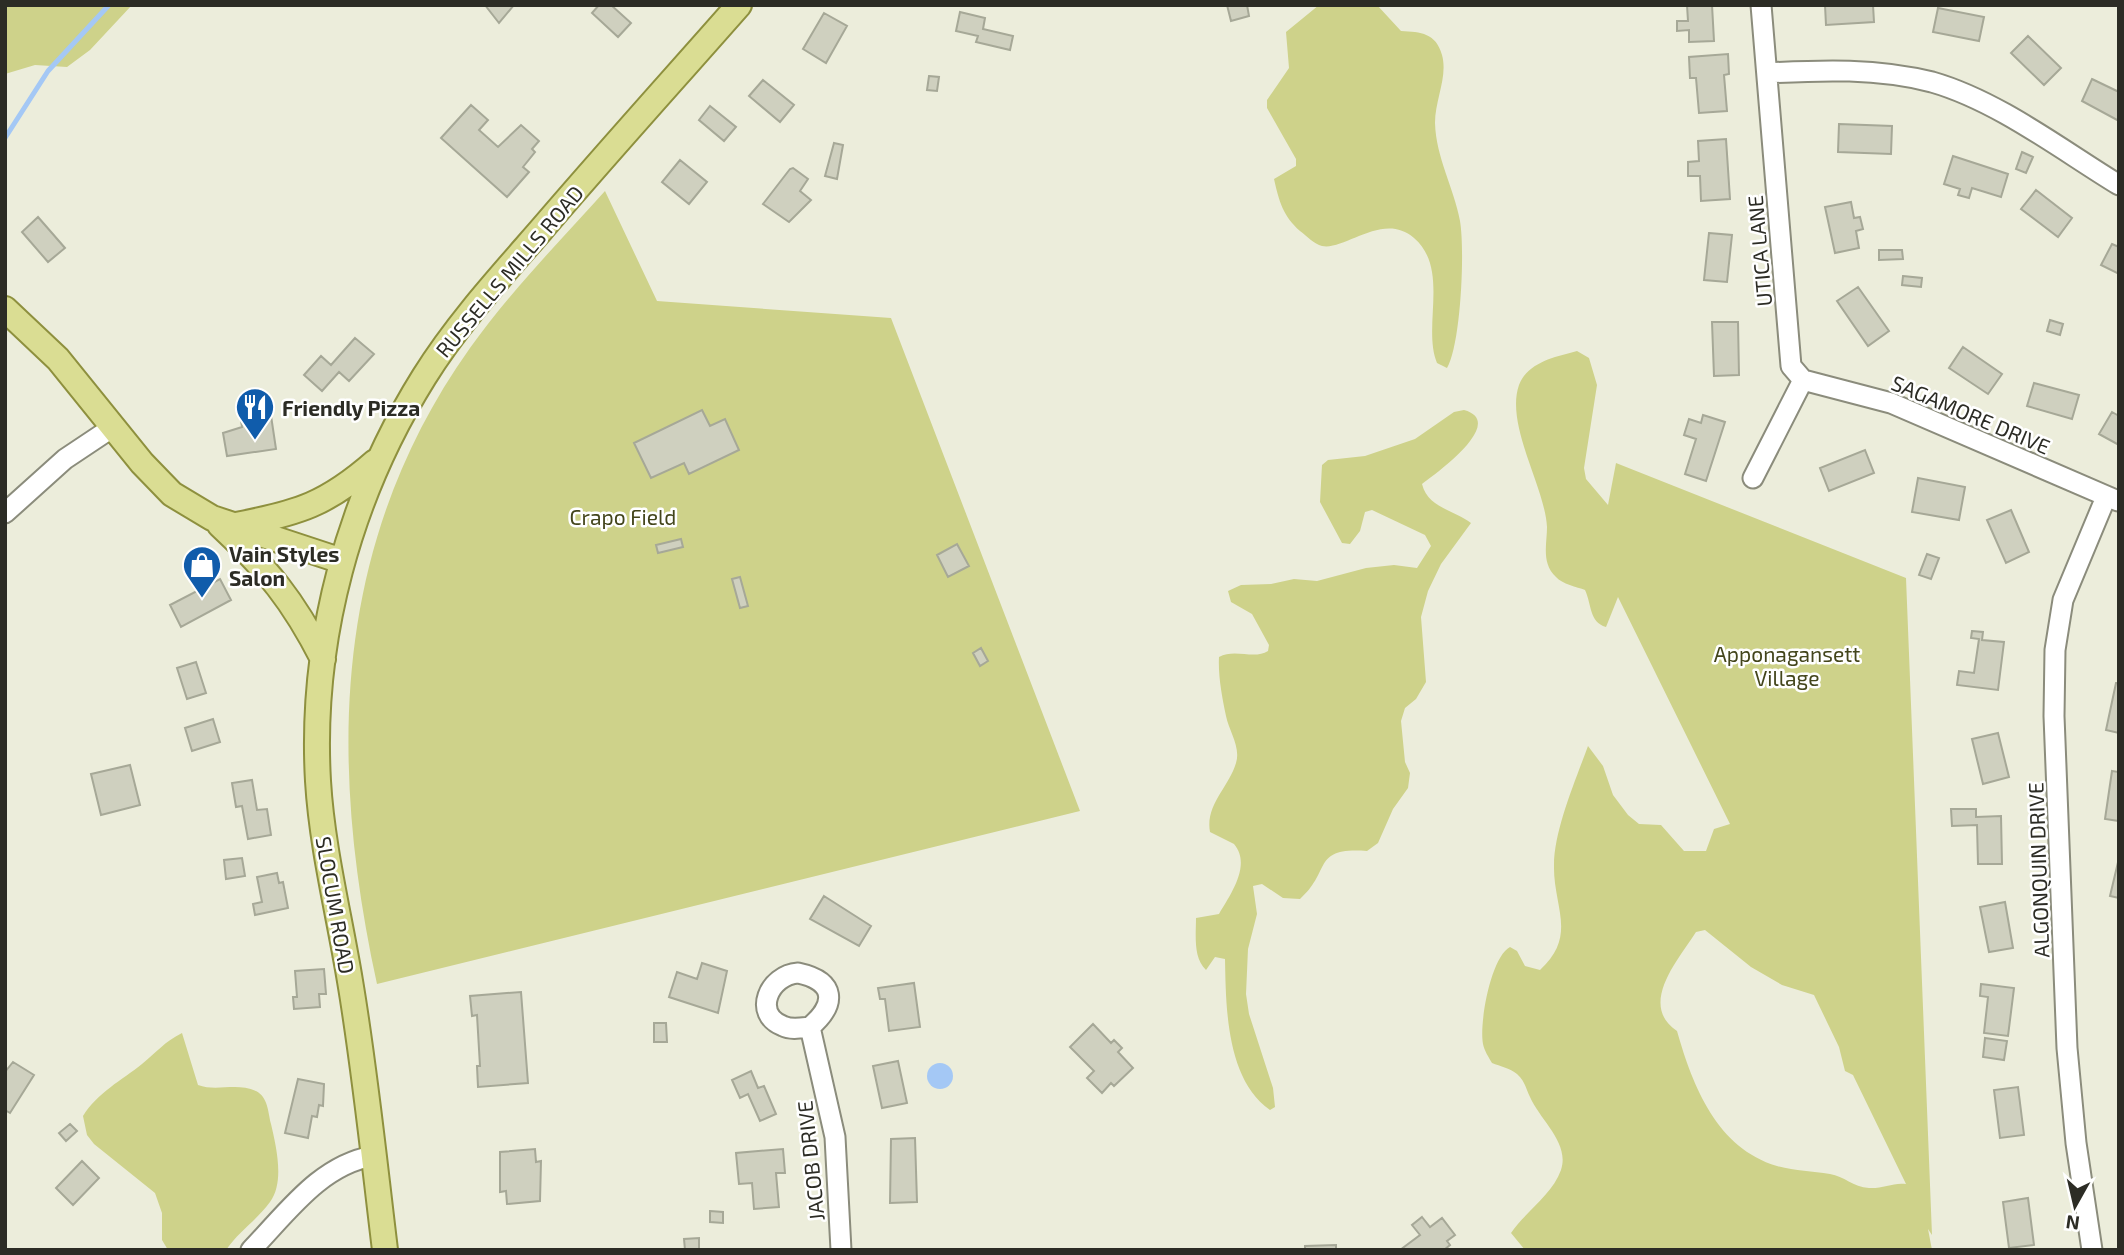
<svg xmlns="http://www.w3.org/2000/svg" width="2124" height="1255" font-family="'Exo 2',sans-serif">
<rect width="100%" height="100%" fill="#eceddb"/>
<path fill="#ced28a" fill-rule="evenodd" d="M5,5H132L90,50L67,67L35,65L5,74Z
M1319,5H1377L1401,31C1421,32 1436,33 1442,55C1448,77 1435,99 1435,123C1436,158 1454,188 1460,221C1465,250 1461,344 1447,368L1437,363C1422,327 1450,269 1414,238C1383,211 1345,251 1322,246C1314,244 1307,236 1300,231C1283,216 1279,201 1274,179L1296,166V159L1267,108V100L1289,68L1286,32Z
M605,191L657,301L891,318L1080,811L377,984C328,759 332,542 470,348C510,292 559,242 605,191Z
M1577,351L1589,358L1597,385L1584,468L1586,479L1608,505L1616,463L1906,578L1932,1235L1928,1229L1932,1250H1525L1511,1233C1525,1212 1552,1195 1561,1170C1570,1143 1540,1120 1530,1097C1526,1089 1525,1081 1517,1074C1511,1069 1500,1066 1492,1063C1489,1058 1484,1050 1483,1044C1479,1023 1491,957 1510,947L1517,951L1525,966L1540,970C1578,935 1553,907 1554,865C1554,830 1576,779 1588,746L1603,766L1613,795L1628,815L1639,824L1661,825L1684,851H1706L1714,829L1730,824L1618,597L1606,627C1589,622 1592,605 1585,590C1577,587 1562,584 1556,577C1541,563 1547,544 1547,527C1545,487 1505,425 1519,385C1528,362 1555,357 1577,351ZM1705,930L1751,967L1782,985L1814,995L1839,1047L1845,1071L1853,1075L1906,1184C1894,1182 1882,1189 1869,1188C1853,1187 1844,1176 1830,1174C1812,1171 1795,1171 1777,1166C1717,1148 1693,1087 1677,1031C1638,1005 1678,960 1696,932Z
M1464,410C1508,422 1435,474 1422,484C1428,508 1454,510 1471,523L1441,564L1428,591L1421,617L1426,682L1416,699L1405,708L1401,721L1405,762L1410,773L1408,788L1393,809L1378,843L1367,851C1311,847 1332,871 1300,899L1283,898L1262,884L1253,886L1257,914L1248,949L1246,994L1249,1014L1273,1088L1275,1107L1270,1110C1226,1079 1226,1007 1225,959L1215,957L1206,970C1193,958 1196,935 1196,918L1219,914C1230,895 1252,865 1234,844L1210,832C1205,805 1229,787 1236,763C1241,747 1229,731 1226,716C1222,697 1218,676 1219,657C1235,648 1254,660 1268,651L1269,645L1252,614L1231,602L1228,591L1241,585L1271,584L1294,579L1317,581L1366,568L1394,565L1417,568L1431,546L1425,535L1372,510L1365,512L1360,531L1350,544L1342,543L1320,502L1322,465L1328,460L1365,456L1415,439L1454,412Z
M182,1033L198,1085C217,1092 236,1082 256,1091C268,1097 268,1112 271,1124C276,1146 285,1182 270,1202C256,1221 240,1230 226,1250H168L162,1240V1213L155,1193L94,1144L87,1135L83,1116C97,1093 122,1080 142,1064C157,1052 164,1042 182,1033Z"/>
<path fill="#a4c8f5" d="M927 1076a13 13 0 1 1 26 0a13 13 0 1 1-26 0Z"/>
<g fill="none" stroke-linecap="round" stroke-linejoin="round">
<path stroke="#a4c8f5" stroke-width="5" d="M5,138L48,71L109,5"/>
</g>
<path fill="#cfd0bf" stroke="#a6a897" stroke-width="2" d="M485,5H514L499,23Z
M599,5H611L631,23L618,37L592,13Z
M1227,5H1247L1249,16L1231,21Z
M1687,5H1712L1714,41L1689,42V30L1677,31V21H1688Z
M1825,5H1873L1874,22L1826,25Z
M1938,8L1984,17L1979,41L1933,32Z
M960,12L985,18L983,29L1013,36L1010,50L976,42L978,36L956,31Z
M824,13L847,26L826,63L803,49Z
M2028,36L2061,68L2044,85L2011,53Z
M1728,54L1729,74L1724,75L1727,111L1699,113L1696,78H1690L1689,57Z
M929,76L939,77L937,91L927,90Z
M2092,79L2119,92V121L2082,101Z
M763,80L794,105L780,122L749,96Z
M471,105L488,120L479,130L498,147L521,125L539,141L532,149L535,152L523,167L529,172L507,197L441,138Z
M710,106L736,127L724,141L699,120Z
M1839,124L1892,126L1891,154L1838,152Z
M1726,139L1730,199L1701,201L1700,176H1688V162L1699,161L1698,141Z
M834,143L843,145L837,179L825,176Z
M2022,152L2033,157L2026,173L2016,169Z
M1953,156L2008,174L2001,197L1972,188L1969,198L1958,195L1960,189L1944,184Z
M680,160L707,182L689,204L662,182Z
M793,168L808,179L800,191L811,200L789,222L763,204L790,169Z
M2036,190L2072,218L2058,237L2021,209Z
M1851,202L1854,218L1860,217L1863,229L1856,231L1859,248L1835,253L1825,207Z
M38,217L65,248L48,262L22,232Z
M1709,233L1732,235L1727,282L1704,280Z
M2112,244L2119,247V274L2101,265Z
M1879,250H1902L1903,259L1879,260Z
M1903,276L1922,278L1921,287L1902,285Z
M1858,287L1889,331L1868,346L1837,301Z
M2050,320L2063,324L2060,335L2047,331Z
M1712,322H1738L1739,375L1714,376Z
M355,338L374,354L349,381L339,372L322,391L304,375L321,356L331,365Z
M1963,347L2002,374L1988,394L1949,368Z
M2034,383L2079,395L2072,419L2027,406Z
M270,409L276,449L227,456L223,433L242,427L240,414Z
M702,410L710,426L725,419L739,450L689,474L684,463L651,478L634,443Z
M2112,412L2119,416V445L2099,434Z
M1703,415L1725,422L1706,481L1685,474L1696,439L1684,435L1689,419L1701,423Z
M1865,450L1874,473L1829,491L1820,468Z
M1918,478L1965,487L1959,520L1912,512Z
M2011,510L2029,552L2006,563L1987,520Z
M681,539L683,547L658,553L656,545Z
M957,544L969,566L948,577L937,555Z
M1927,554L1939,558L1931,579L1919,575Z
M740,577L748,606L740,608L732,579Z
M220,579L231,600L181,627L170,605Z
M1972,631L1983,632L1982,640L2004,642L1998,690L1957,685L1959,671L1974,673L1979,639L1971,638Z
M981,648L988,661L980,666L973,653Z
M196,662L206,693L187,699L177,668Z
M2116,683H2119V733L2106,730Z
M213,719L220,742L192,751L185,728Z
M1998,733L2009,777L1983,784L1972,739Z
M130,765L140,805L101,815L91,774Z
M2112,771L2119,772V821L2105,819Z
M252,780L257,810L267,809L271,835L248,839L242,806L236,807L232,783Z
M1951,809H1976V817L2001,816L2002,864H1978L1977,825L1952,826Z
M242,858L245,876L226,879L224,860Z
M2119,858V898L2110,896Z
M277,873L279,883L283,882L288,908L255,915L253,904L262,902L257,877Z
M824,896L871,926L859,946L810,919Z
M2005,902L2013,948L1989,952L1980,907Z
M702,963L727,971L718,1013L669,997L677,972L697,979Z
M324,969L326,994H319L320,1007L294,1009L293,997H297L295,971Z
M914,983L920,1027L889,1031L885,999H880L878,988Z
M1981,984L2014,988L2008,1036L1984,1033L1988,997L1980,996Z
M521,992L528,1083L478,1087L477,1066H480L477,1015L472,1016L470,996Z
M654,1023H666L667,1042H654Z
M1093,1024L1111,1043L1114,1040L1122,1048L1118,1052L1133,1068L1114,1086L1111,1083L1102,1093L1087,1078L1094,1071L1070,1047Z
M1985,1038L2007,1041L2004,1060L1983,1057Z
M898,1061L907,1103L882,1108L873,1066Z
M13,1062L34,1075L10,1113L5,1110V1072Z
M751,1071L758,1088L764,1086L776,1114L760,1121L748,1094L740,1098L732,1080Z
M298,1079L324,1084L323,1106L319,1105L317,1117L312,1116L308,1138L285,1133Z
M2018,1087L2024,1135L2000,1138L1994,1090Z
M70,1124L77,1131L66,1141L59,1133Z
M915,1138L917,1202L890,1203L891,1139Z
M535,1149L536,1162L541,1161L540,1201L507,1204L506,1191L500,1192V1152Z
M783,1149L785,1173H776L779,1207L754,1209L752,1183L739,1184L736,1153Z
M82,1161L99,1178L73,1205L56,1188Z
M2028,1198L2034,1245L2009,1248L2003,1202Z
M710,1211L723,1212V1223L710,1222Z
M1422,1217L1430,1227L1442,1218L1455,1235L1447,1241L1450,1245L1444,1250H1400L1420,1235L1412,1225Z
M699,1238V1250H685L684,1239Z
M1336,1245V1250H1305V1246Z"/>
<g fill="none" stroke-linecap="round" stroke-linejoin="round">
<g stroke="#8b8c7c" stroke-width="23">
<path id="minor" d="M1767,73C1822,70 1877,68 1932,82C1998,101 2060,149 2119,185
M1803,380L1891,403L2118,501
M1753,478L1803,380L1791,366L1761,5
M5,513L65,459L113,427
M798,973C836,981 837,1004 810,1027C801,1028 791,1030 783,1026C752,1014 769,975 798,973Z
M810,1027L835,1137L841,1250
M251,1250C287,1213 320,1165 373,1156
M2092,1250L2076,1143L2067,1048L2054,716L2055,650L2063,600L2106,497"/>
</g>
<g stroke="#8e903e" stroke-width="28">
<path id="major" d="M5,309L58,359L142,463L172,494L212,518L342,561
M220,525C268,570 293,600 323,659
M236,525C299,513 327,504 375,462
M385,1250C374,1160 365,1070 350,981C339,914 322,848 318,781C310,640 349,497 424,377C457,324 500,277 541,230C606,154 673,80 739,5"/>
</g>
<use href="#minor" stroke="#fff" stroke-width="19"/>
<use href="#major" stroke="#dadd93" stroke-width="24"/>
</g>
<defs>
<g id="restaurant-pin" transform="scale(2.0125)"><path d="M0 17L-7.5 6A9.5 9.5 0 1 1 7.5 6Z" fill="#105cab" stroke="#fff"/><path d="M-5-6h1v4h1v-4h1v4h1v-4h1v5L-1.5 .5V6h-2V.5L-5-1ZM5-6V6H3V1.5H1.5Q1.5-4 5-6Z" fill="#fff"/></g>
<g id="shop-pin" transform="scale(2.0125)"><path d="M0 17L-7.5 6A9.5 9.5 0 1 1 7.5 6Z" fill="#105cab" stroke="#fff"/><path d="M-5-2.5h2.3a2.7 3.5 0 0 1 5.4 0H5L5.5 6h-11ZM-1.5-2.5h3a1.5 2.3 0 0 0-3 0Z" fill="#fff"/></g>
</defs>
<g fill-rule="evenodd">
<use href="#restaurant-pin" x="255" y="407"/>
<use href="#shop-pin" x="202" y="565"/>
</g>
<g text-anchor="middle" dominant-baseline="central" stroke-width="5" stroke-linejoin="round" paint-order="stroke">
<g font-size="21" fill="#2c2c25" stroke="#fff">
<text transform="translate(1759 251) rotate(-95)">UTICA LANE</text>
<text transform="translate(509 271) rotate(-50)">RUSSELLS MILLS ROAD</text>
<text transform="translate(1971 414) rotate(23)">SAGAMORE DRIVE</text>
<text transform="translate(2038 870) rotate(-92)">ALGONQUIN DRIVE</text>
<text transform="translate(336 905) rotate(80)">SLOCUM ROAD</text>
<text transform="translate(810 1161) rotate(-96)">JACOB DRIVE</text>
</g>
<g font-size="21" font-weight="bold" fill="#2c2c25" stroke="#fff" text-anchor="start">
<text x="282" y="407">Friendly Pizza</text>
<text x="229" y="553">Vain Styles<tspan x="229" dy="24">Salon</tspan></text>
</g>
<g font-size="21" fill="#43451b" stroke="#fff">
<text x="623" y="516">Crapo Field</text>
<text x="1787" y="653">Apponagansett<tspan x="1787" dy="24">Village</tspan></text>
</g>
</g>
<rect width="2124" height="1255" fill="none" stroke="#2c2c25" stroke-width="14"/>
<g transform="translate(2075 1206) rotate(188)" stroke="#ffffff" stroke-width="5" paint-order="stroke">
<path d="M0-5L12 26L0 18L-12 26Z" fill="#2c2c25"/>
<text y="-10" font-size="19" font-weight="bold" text-anchor="middle" fill="#2c2c25">N</text>
</g>
</svg>
